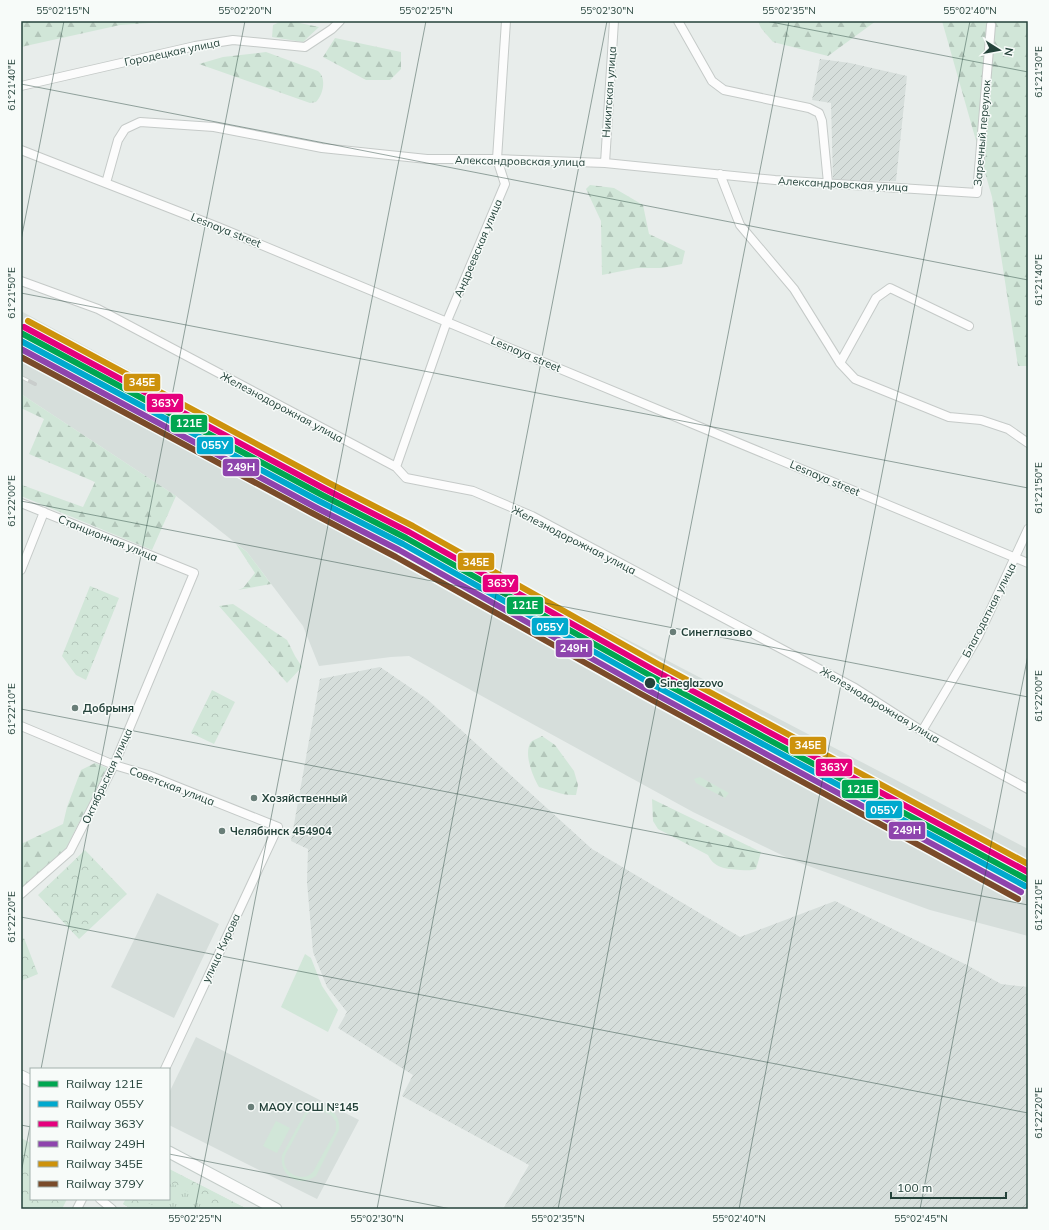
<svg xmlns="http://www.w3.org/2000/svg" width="1049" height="1230" font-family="Mulish,sans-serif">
<defs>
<pattern id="industrial-furrows" width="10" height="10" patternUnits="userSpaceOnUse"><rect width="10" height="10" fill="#d6dedb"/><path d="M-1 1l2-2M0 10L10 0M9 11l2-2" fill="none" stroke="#b8c0bd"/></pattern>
<pattern id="grass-tufts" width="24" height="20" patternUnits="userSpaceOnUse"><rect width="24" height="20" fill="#d1e6d8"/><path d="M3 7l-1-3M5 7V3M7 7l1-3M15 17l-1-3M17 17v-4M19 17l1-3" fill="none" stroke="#b3c6ba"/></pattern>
<pattern id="forest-firs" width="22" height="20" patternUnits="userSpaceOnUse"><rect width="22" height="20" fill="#d1e6d8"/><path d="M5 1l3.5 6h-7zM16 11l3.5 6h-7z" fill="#b3c6ba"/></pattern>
<pattern id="park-crowns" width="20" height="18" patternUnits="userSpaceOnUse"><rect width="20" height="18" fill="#d1e6d8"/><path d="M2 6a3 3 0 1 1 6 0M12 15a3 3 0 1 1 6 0" fill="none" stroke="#b3c6ba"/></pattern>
</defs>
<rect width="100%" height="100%" fill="#e8edeb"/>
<path fill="#d6dedb" d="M21,311L559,604L1028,849V936L930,910L792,860L693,812L409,656L391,657L319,666L303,626L247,552L176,496L21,394Z
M157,893L219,924L174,1018L111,987Z
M196,1037L359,1120L317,1199L169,1125V1093Z"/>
<path fill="url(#industrial-furrows)" d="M820,59L850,63L907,76L896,181L833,180L831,103L812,100Z
M380,667L427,699L592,849L740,937L835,901L967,965L1001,984L1028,987V1209H503L529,1165L402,1096L413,1075L338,1028L347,1012L327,987L313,952L307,882L308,849L291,841L320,679Z"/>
<path fill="url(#grass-tufts)" d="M169,1169L247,1209H132L123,1204L126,1199H169Z"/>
<path fill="url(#forest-firs)" d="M21,21H178L120,25L21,47Z
M282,21H290L319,27L303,42L272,37L273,25Z
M758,21H876L828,56L773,42L761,28Z
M942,21H1028V366H1018L992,197Z
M335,38L401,52V69L390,80H366L323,57Z
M266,52L318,71C327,78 323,95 316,102L310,103L199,64L223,57Z
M590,185L614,188L643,205L649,234L685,251L682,264L662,268H637L602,275L601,221L586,189Z
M21,394L176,496L152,550L21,496L22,485L83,507L95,482L29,454L44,419L21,408Z
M236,544L247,552L271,584L238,590L243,588L255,573Z
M233,604L287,640L295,656L302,667L287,683L219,606Z
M542,736L555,745L574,771L578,785L576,795C562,796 552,790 539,787C533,777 523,753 531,742C533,740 539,738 542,736Z
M95,763L107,768L66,848L21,889V844L63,824L67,807L81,770Z
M700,777L729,793L725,798L696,783L694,779Z
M652,799L761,852L756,869C750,871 745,870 740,870C726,869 714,868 708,855L658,829L653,821Z"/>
<path fill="url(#park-crowns)" d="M90,586L119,598L86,680L76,675L62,656Z
M212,690L235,702L214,744L191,733Z
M85,850L127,894L79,939L38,895Z
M24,938L38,974L21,981V939Z
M21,1138L31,1143V1199H67L62,1209H21Z
M169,1169L247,1209H222L169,1182Z
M126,1199H140L160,1209H132L123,1204Z"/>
<path fill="#d1e6d8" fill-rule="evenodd" d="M305,954L311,958L322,986L338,1010L328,1032L281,1007Z
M313,1106C329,1103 341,1115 339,1130L316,1176C299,1188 279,1176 282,1155L307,1109ZM315,1110H319L331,1115L336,1122V1130L313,1172C308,1177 303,1178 296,1176C288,1173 282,1165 285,1156C286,1152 289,1148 291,1145C296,1135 302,1124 307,1114L311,1111Z
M276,1121L290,1128L277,1153L263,1146Z"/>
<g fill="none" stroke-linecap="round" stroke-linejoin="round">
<g stroke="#c5cac8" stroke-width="10">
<path id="street" d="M678,21L712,81L724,90L809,108L819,113L822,121L828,183
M21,86L195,46L233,40L305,47L332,29L340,21
M21,150L218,227L1028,563
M605,163L614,21
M720,174L740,225L794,289L840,363L855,379L949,417L981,420L1008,429L1028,443
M106,183L118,140L125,129L140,122L214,127L322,148L427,159H497L605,163L775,180L977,193L991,25
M21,281L98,309L396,467L406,478L473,491L532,516L855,688L922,731L1028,789
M840,363L876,298L890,288L969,326
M396,467L447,321L505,184L497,159L506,21
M21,503L194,573L114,765L70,851L21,894
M21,570L44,512
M21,726L114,765L148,775L278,827L165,1069
M922,731L978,637L1028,529
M100,1199L112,1209
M77,1209L82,1199"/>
</g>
<g stroke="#c3cbc8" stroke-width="13">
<path id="secondary" d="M21,1076L31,1081
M169,1152L276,1209"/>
</g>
<use href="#street" stroke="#fcfcfc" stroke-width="8"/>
<use href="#secondary" stroke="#fcfcfc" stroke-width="11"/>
<g stroke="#c9cdcc" stroke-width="4">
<path id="rail" d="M21,377L35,384"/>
</g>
<use href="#rail" stroke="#f7fbf9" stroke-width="2.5" stroke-dasharray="8" stroke-linecap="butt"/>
<g stroke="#f7fbf9" stroke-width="9">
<path id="rail-1" d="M21,333L322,495L406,538L651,676L1028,880"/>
</g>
<g stroke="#f7fbf9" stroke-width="9">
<path id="rail-2" d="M21,341L319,501L403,544L648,682L1025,886"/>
</g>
<g stroke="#f7fbf9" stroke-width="9">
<path id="rail-3" d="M24,327L325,489L409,532L654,670L1028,872"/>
</g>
<g stroke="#f7fbf9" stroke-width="9">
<path id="rail-4" d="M21,349L315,507L399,550L644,688L1021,892"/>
</g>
<g stroke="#f7fbf9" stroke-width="9">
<path id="rail-5" d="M28,321L329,483L413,526L658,664L1028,864"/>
</g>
<g stroke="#f7fbf9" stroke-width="9">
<path id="rail-6" d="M21,357L312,513L396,557L641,694L1018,899"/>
</g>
<use href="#rail-1" stroke="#00a651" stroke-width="6"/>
<use href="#rail-2" stroke="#00a9ce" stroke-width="6"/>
<use href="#rail-3" stroke="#e5007d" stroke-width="6"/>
<use href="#rail-4" stroke="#8e44ad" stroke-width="6"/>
<use href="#rail-5" stroke="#cd920c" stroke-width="6"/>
<use href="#rail-6" stroke="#7a4b2a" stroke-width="6"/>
</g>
<path fill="none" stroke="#24423a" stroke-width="1" stroke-opacity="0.45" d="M766,21L1028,72M21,84L1028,280M21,240L64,21M21,293L1028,488M21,501L1028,697M21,709L1028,905M21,917L1028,1113M41,1069L245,21M21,1125L31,1127M169,1154L451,1209M21,1173L31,1121M195,1209L426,21M377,1209L607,21M558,1209L789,21M739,1209L970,21M920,1209L1028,655"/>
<g fill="#697e78" stroke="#f7fbf9" stroke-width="1.5">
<circle cx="673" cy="632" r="4"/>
<circle cx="75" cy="708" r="4"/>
<circle cx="254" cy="798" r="4"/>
<circle cx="222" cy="831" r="4"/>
<circle cx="251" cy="1107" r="4"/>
</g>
<circle fill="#24423a" stroke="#f7fbf9" stroke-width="1.5" cx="650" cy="683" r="6"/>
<g text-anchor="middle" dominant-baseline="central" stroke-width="3" stroke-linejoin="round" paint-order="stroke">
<g font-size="11" fill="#24423a" stroke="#f7fbf9">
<text transform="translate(172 52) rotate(-12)">Городецкая улица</text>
<text transform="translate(609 92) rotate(-86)">Никитская улица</text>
<text transform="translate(982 133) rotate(-85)">Заречный переулок</text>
<text transform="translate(520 161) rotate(1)">Александровская улица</text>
<text transform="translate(843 184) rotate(3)">Александровская улица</text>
<text transform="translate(226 230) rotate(22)">Lesnaya street</text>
<text transform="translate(478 248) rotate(-67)">Андреевская улица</text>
<text transform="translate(526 354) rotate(23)">Lesnaya street</text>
<text transform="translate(282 407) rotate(28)">Железнодорожная улица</text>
<text transform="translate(825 478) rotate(23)">Lesnaya street</text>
<text transform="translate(108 538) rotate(22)">Станционная улица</text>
<text transform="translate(574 540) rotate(27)">Железнодорожная улица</text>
<text transform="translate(989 610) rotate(-63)">Благодатная улица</text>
<text transform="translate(880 705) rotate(31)">Железнодорожная улица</text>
<text transform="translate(107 776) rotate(-65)">Октябрьская улица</text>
<text transform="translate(172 786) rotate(21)">Советская улица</text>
<text transform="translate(221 948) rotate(-65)">улица Кирова</text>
</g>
<g font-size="11" font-weight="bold" fill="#24423a" stroke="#f7fbf9" text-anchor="start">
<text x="681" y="632">Синеглазово</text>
<text x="83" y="708">Добрыня</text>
<text x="262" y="798">Хозяйственный</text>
<text x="230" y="831">Челябинск 454904</text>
<text x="259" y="1107">МАОУ СОШ №145</text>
</g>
<g font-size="11" font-weight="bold" fill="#24423a" stroke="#f7fbf9" text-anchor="start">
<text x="660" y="683">Sineglazovo</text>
</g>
</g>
<g stroke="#f7fbf9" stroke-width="1.5">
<rect x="123" y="373" width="38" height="19" rx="4" fill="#cd920c"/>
<rect x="146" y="393" width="38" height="20" rx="4" fill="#e5007d"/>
<rect x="170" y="414" width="38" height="19" rx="4" fill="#00a651"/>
<rect x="196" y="436" width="38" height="19" rx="4" fill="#00a9ce"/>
<rect x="222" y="458" width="38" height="19" rx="4" fill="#8e44ad"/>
<rect x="457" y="552" width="38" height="19" rx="4" fill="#cd920c"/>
<rect x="482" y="574" width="37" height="19" rx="4" fill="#e5007d"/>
<rect x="506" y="596" width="38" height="19" rx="4" fill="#00a651"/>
<rect x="531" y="617" width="38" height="19" rx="4" fill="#00a9ce"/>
<rect x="555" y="639" width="38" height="19" rx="4" fill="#8e44ad"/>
<rect x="789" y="736" width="38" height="19" rx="4" fill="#cd920c"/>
<rect x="815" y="758" width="38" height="19" rx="4" fill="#e5007d"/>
<rect x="841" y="779" width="38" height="20" rx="4" fill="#00a651"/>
<rect x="865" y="800" width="38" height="19" rx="4" fill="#00a9ce"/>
<rect x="888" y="821" width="38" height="19" rx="4" fill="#8e44ad"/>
</g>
<g font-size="11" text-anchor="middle" font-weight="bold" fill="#fff">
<text x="142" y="386">345Е</text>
<text x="165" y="407">363У</text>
<text x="189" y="427">121Е</text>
<text x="215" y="449">055У</text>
<text x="241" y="471">249Н</text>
<text x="476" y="566">345Е</text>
<text x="501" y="587">363У</text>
<text x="525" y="609">121Е</text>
<text x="550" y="631">055У</text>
<text x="574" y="652">249Н</text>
<text x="808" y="749">345Е</text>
<text x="834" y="771">363У</text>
<text x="860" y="793">121Е</text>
<text x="884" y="814">055У</text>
<text x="907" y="834">249Н</text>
</g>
<rect width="1049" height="1230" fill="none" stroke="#f7fbf9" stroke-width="44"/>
<rect x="30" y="1068" width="140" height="132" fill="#f7fbf9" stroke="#a3b1ad"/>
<rect x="38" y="1081" width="20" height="6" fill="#00a651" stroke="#a3b1ad"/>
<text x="66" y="1088" font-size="12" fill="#24423a">Railway 121Е</text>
<rect x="38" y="1101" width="20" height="6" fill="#00a9ce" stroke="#a3b1ad"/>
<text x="66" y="1108" font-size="12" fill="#24423a">Railway 055У</text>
<rect x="38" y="1121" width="20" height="6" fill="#e5007d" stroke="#a3b1ad"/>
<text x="66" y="1128" font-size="12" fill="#24423a">Railway 363У</text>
<rect x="38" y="1141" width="20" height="6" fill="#8e44ad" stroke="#a3b1ad"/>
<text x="66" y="1148" font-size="12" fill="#24423a">Railway 249Н</text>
<rect x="38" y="1161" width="20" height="6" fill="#cd920c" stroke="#a3b1ad"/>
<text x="66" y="1168" font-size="12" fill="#24423a">Railway 345Е</text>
<rect x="38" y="1181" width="20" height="6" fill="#7a4b2a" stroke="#a3b1ad"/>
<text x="66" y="1188" font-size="12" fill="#24423a">Railway 379У</text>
<g transform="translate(999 50) rotate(101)" stroke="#f7fbf9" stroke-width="3" paint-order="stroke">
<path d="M0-3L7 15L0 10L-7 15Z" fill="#24423a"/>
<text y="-6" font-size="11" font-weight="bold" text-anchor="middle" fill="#24423a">N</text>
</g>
<path d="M891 1192v6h115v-6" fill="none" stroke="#24423a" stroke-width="2"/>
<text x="897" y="1192" font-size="12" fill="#24423a" stroke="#f7fbf9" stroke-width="3" paint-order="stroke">100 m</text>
<rect x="22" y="22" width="1005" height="1186" fill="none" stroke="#24423a" stroke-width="1.5"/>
<g font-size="10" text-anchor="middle" fill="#24423a">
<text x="63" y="14">55°02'15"N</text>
<text x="245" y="14">55°02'20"N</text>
<text x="426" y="14">55°02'25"N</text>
<text x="607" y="14">55°02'30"N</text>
<text x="789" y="14">55°02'35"N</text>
<text x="970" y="14">55°02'40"N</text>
<text transform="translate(1038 72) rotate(-90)" y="4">61°21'30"E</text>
<text transform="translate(11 85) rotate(-90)" y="4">61°21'40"E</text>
<text transform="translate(1038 280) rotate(-90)" y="4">61°21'40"E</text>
<text transform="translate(11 293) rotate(-90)" y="4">61°21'50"E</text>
<text transform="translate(1038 488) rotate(-90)" y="4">61°21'50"E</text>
<text transform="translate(11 501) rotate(-90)" y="4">61°22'00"E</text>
<text transform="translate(1038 696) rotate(-90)" y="4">61°22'00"E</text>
<text transform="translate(11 709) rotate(-90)" y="4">61°22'10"E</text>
<text transform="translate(1038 905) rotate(-90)" y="4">61°22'10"E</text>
<text transform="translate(11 917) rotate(-90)" y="4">61°22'20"E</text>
<text transform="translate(1038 1113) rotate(-90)" y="4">61°22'20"E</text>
<text x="195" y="1222">55°02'25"N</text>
<text x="377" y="1222">55°02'30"N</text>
<text x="558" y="1222">55°02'35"N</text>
<text x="739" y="1222">55°02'40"N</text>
<text x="921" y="1222">55°02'45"N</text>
</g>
</svg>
